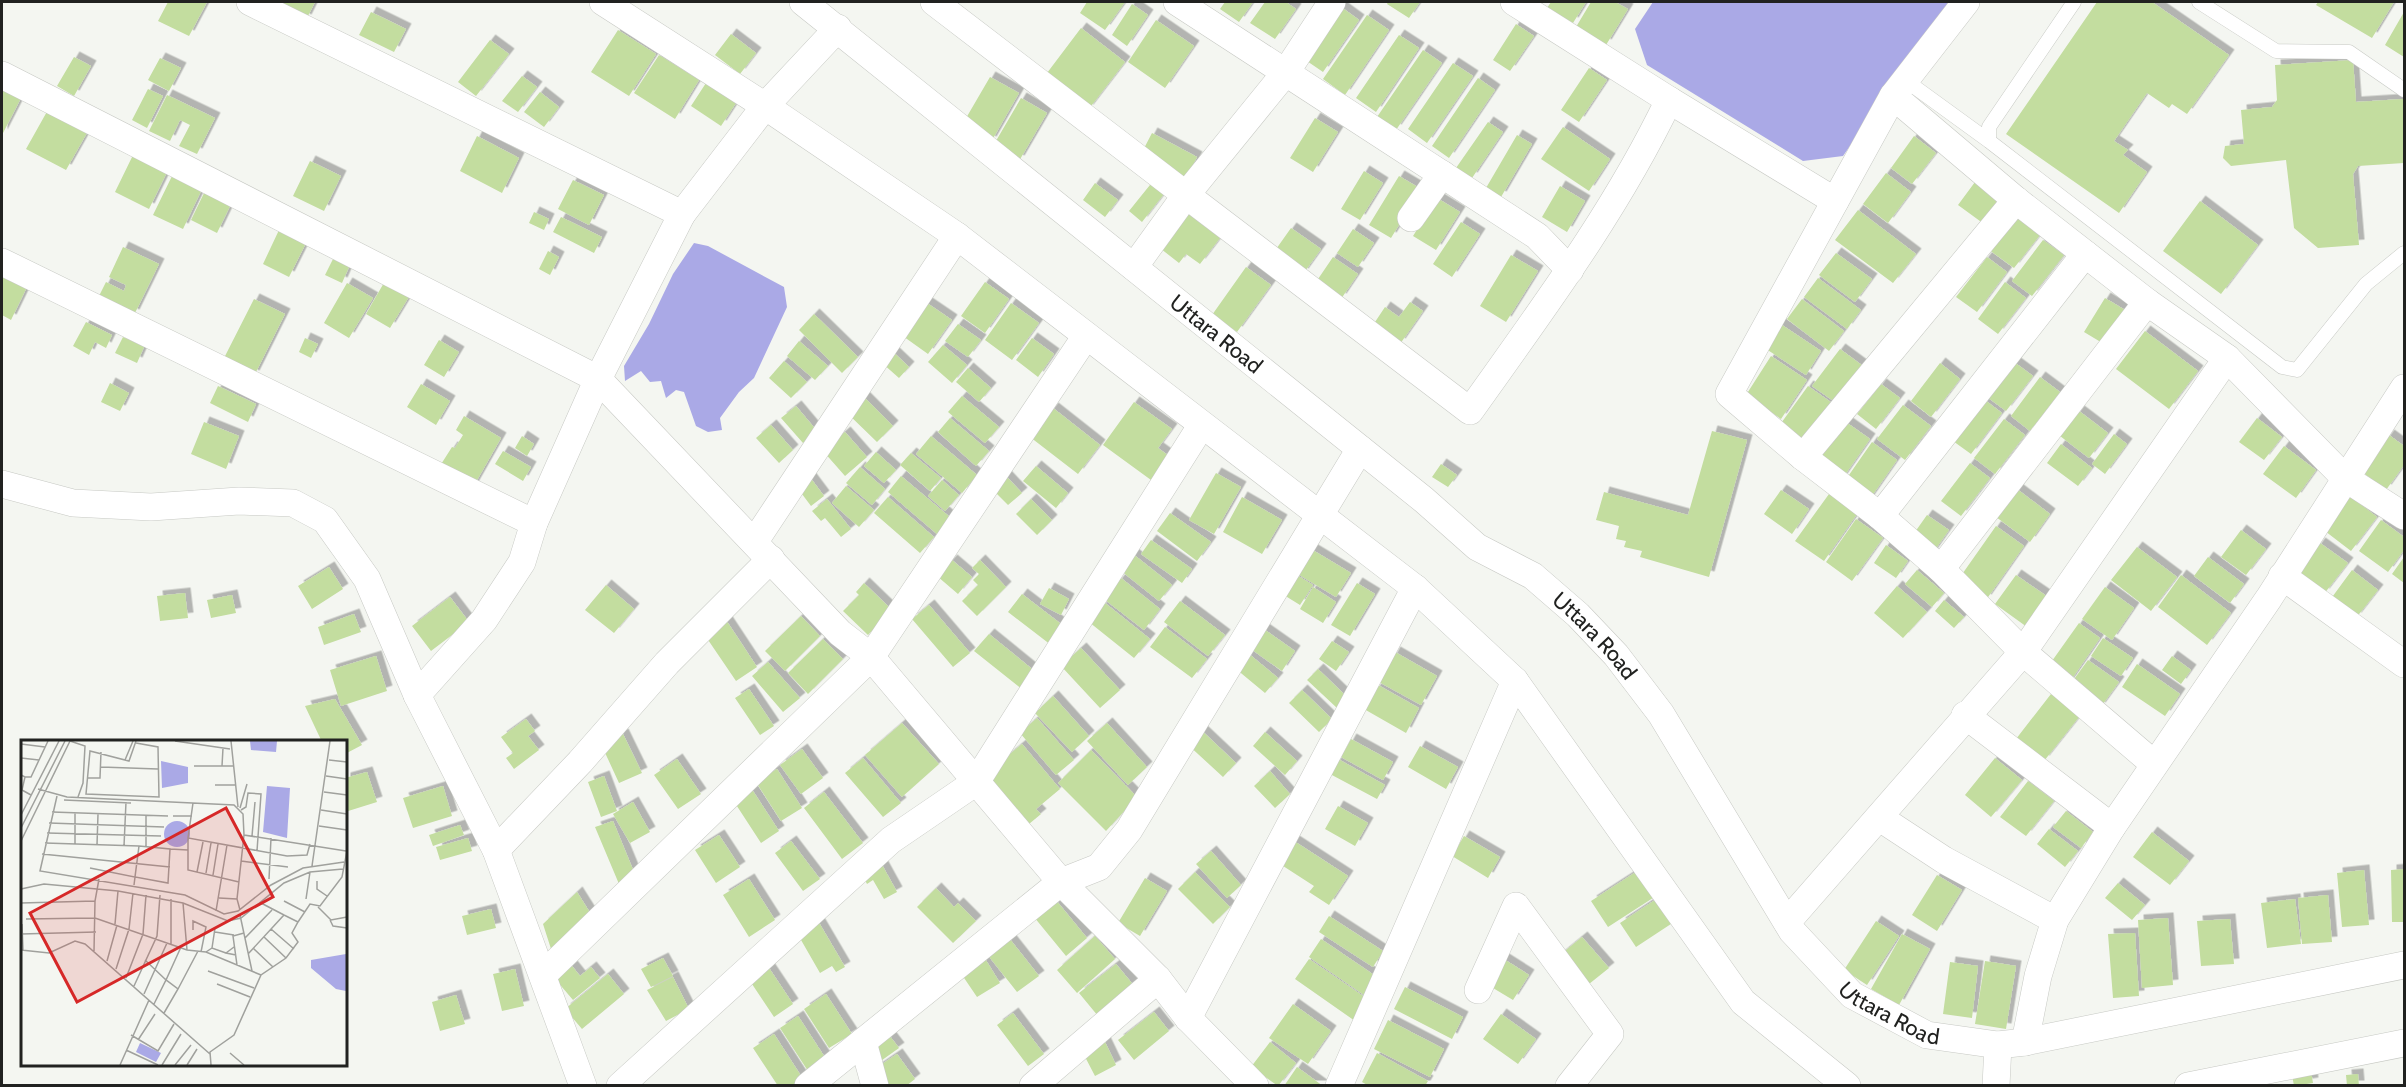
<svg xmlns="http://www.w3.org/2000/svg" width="2406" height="1087" font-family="Cabin,sans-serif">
<defs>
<filter id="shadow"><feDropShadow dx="5.5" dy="-5.5" stdDeviation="0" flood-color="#0004"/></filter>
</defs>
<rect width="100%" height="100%" fill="#f4f6f1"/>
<path fill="#aaa9e6" d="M1653,2H1950L1843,156L1803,161L1647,65L1635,29Z
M694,243L708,246L784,287L787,307L754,378L739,392L720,418L722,430L708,432L696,426L684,392L676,390L666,398L661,381L650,382L641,371L625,381L624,366L649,324L673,274Z"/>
<path fill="#c3dd9f" filter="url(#shadow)" d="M168,2H207L189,36L158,21Z
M269,2H315L306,20Z
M1087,2H1125L1105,30L1080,13Z
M1225,2H1253L1239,22L1220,9Z
M1265,2H1286L1296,9L1275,39L1250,23Z
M1388,2H1420L1409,18L1387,4Z
M1551,2H1586L1573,23L1547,8Z
M1591,2H1615L1628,9L1606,45L1576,27Z
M2097,2H2152L2229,55L2187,114L2172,104L2169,108L2147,93L2114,141L2128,150L2123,155L2147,172L2119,213L2006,134Z
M2318,2H2394L2372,38L2316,5Z
M1132,4L1148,15L1127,46L1112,35Z
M1337,4L1359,20L1323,72L1301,57Z
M371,12L406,29L394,52L359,35Z
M2404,12V57L2385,45Z
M1367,15L1389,30L1345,95L1323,79Z
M1156,20L1194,46L1165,88L1128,62Z
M1516,24L1534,36L1510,71L1493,60Z
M1081,28L1125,62L1088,110L1044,77Z
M618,30L656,54L629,96L591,72Z
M731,34L756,53L740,74L715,55Z
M1399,35L1419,48L1376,112L1356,98Z
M490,40L509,54L476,96L458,82Z
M1423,50L1442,63L1396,130L1377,117Z
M659,55L699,80L675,119L634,93Z
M74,57L91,66L74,96L57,86Z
M160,58L181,68L169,91L148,80Z
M2353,60L2356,102L2403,99L2404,101V163L2358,166L2353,174L2359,245L2318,248L2294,228L2286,160L2231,166L2223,158L2225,146L2244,144L2241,110L2272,107L2277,100L2275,65Z
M1453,63L1473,76L1427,143L1408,129Z
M1589,68L1607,80L1579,122L1561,110Z
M522,76L537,87L518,112L502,101Z
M990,77L1019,93L991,142L962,125Z
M1478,78L1495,90L1449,158L1432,146Z
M706,83L736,103L721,126L691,106Z
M2,88L22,96L2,135Z
M148,89L163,96L147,128L132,120Z
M540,92L559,107L544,127L524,112Z
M167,95L215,118L197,154L179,146L190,125L180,120L170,141L149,131Z
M1021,98L1047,113L1019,161L993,146Z
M49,108L88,131L66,170L26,149Z
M1315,118L1338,132L1313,172L1290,158Z
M1488,122L1503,132L1472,178L1456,168Z
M1563,127L1610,159L1589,191L1541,159Z
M1152,133L1197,157L1185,180L1140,156Z
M1517,135L1532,144L1501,197L1486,188Z
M477,136L519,158L502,193L460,171Z
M1914,136L1936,153L1912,184L1891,168Z
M134,153L168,170L149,209L115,192Z
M310,161L341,176L324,211L293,196Z
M1364,171L1383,183L1360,220L1341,209Z
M1886,173L1911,192L1888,223L1863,204Z
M173,174L202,189L183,229L153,215Z
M1399,176L1421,189L1391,238L1369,225Z
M573,180L604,195L589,225L558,209Z
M1154,180L1167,190L1142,222L1129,211Z
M1975,182L2001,201L1984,224L1958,205Z
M1095,183L1118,200L1105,217L1083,200Z
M1560,186L1585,201L1567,232L1542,217Z
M205,191L231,204L217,233L191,220Z
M1437,198L1460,212L1436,250L1413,236Z
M2200,201L2258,245L2221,294L2163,251Z
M1183,210L1220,238L1200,264L1186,254L1179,263L1156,245Z
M1858,210L1916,254L1893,283L1835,240Z
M534,212L549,219L544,230L529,223Z
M2014,215L2040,235L2014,268L1988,249Z
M561,217L602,237L594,253L553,232Z
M1461,222L1480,234L1452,277L1433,264Z
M1291,228L1321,249L1303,274L1274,252Z
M1353,229L1374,243L1358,267L1337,253Z
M279,230L306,243L289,277L263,264Z
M2043,240L2064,255L2032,296L2012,281Z
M123,247L159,264L134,315L98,298L106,282L124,291L126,285L109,277Z
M548,251L559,257L550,275L539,269Z
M1836,253L1872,279L1855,302L1819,275Z
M1511,255L1538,271L1506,322L1480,306Z
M1333,257L1358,274L1341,299L1316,282Z
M1987,257L2007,272L1977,312L1956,297Z
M333,259L349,267L342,283L325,275Z
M1246,267L1271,285L1237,332L1212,315Z
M2,277L26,289L11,320L2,315Z
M1818,278L1861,310L1847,329L1804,297Z
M385,281L410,295L390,328L366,314Z
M985,282L1009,299L985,333L961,316Z
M2005,282L2026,298L1998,334L1978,319Z
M347,283L373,298L349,338L324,323Z
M2105,298L2125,310L2104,344L2084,332Z
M254,299L285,314L254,376L223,360Z
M1802,299L1844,331L1829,351L1787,319Z
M924,301L952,320L928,354L900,334Z
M1410,302L1423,311L1400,344L1373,325L1385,307L1399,317Z
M1011,303L1039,323L1012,360L985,340Z
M814,314L858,357L842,373L799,330Z
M86,322L112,335L106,348L95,342L89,355L73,346Z
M1779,323L1821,351L1806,375L1763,347Z
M958,324L981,340L968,357L945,341Z
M2145,331L2198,371L2169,409L2116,369Z
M123,337L144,347L137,363L115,353Z
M305,338L318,344L311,358L299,352Z
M1032,338L1054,354L1038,377L1016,360Z
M439,340L459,352L444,377L424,365Z
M799,341L828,366L815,380L787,356Z
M943,345L967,365L952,383L928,362Z
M1840,349L1863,366L1835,402L1812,386Z
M892,351L909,367L899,378L882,363Z
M1771,356L1807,380L1781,419L1746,395Z
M2010,359L2033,376L2006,411L1983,394Z
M784,361L807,382L791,398L769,378Z
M1940,363L1960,379L1931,417L1911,401Z
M968,368L991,388L979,402L956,382Z
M2040,377L2060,392L2030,431L2011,416Z
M110,383L129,393L120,411L101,402Z
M421,384L450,401L436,425L407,407Z
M1881,384L1900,398L1876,429L1857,414Z
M218,386L256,404L248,422L210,403Z
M1808,386L1832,403L1805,443L1779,426Z
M1977,394L2002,413L1971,454L1946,436Z
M863,396L893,426L877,442L846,412Z
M962,396L999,427L985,443L948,412Z
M1134,402L1172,429L1158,448L1169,456L1151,480L1103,445Z
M1903,405L1931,426L1905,460L1877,439Z
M796,406L817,431L803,443L781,418Z
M1053,408L1100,445L1078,474L1030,437Z
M2079,411L2108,433L2089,458L2060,436Z
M464,416L501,438L472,489L438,469L452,447L455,448L463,435L456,430Z
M950,418L989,451L976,466L938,432Z
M2257,418L2282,437L2264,460L2239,442Z
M2004,419L2025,435L1995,474L1974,458Z
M1843,420L1870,439L1842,479L1815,460Z
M204,422L239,436L226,469L191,454Z
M771,425L793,450L779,463L756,438Z
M1712,431L1747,440L1709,577L1640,557L1642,551L1624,547L1626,541L1616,539L1619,526L1596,520L1604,492L1688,515Z
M845,432L867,457L845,476L823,451Z
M2114,434L2127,444L2105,474L2092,464Z
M2389,435L2404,446V465L2386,490L2362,472Z
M522,436L534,444L527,456L515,448Z
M931,436L977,475L962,493L916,454Z
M1872,442L1897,460L1867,503L1842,485Z
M2061,444L2092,468L2078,486L2047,463Z
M2284,446L2316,470L2296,498L2263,474Z
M503,451L531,467L523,481L495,464Z
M876,452L896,470L884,483L864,466Z
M911,453L941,478L930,491L900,465Z
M1970,463L1990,478L1961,516L1941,501Z
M1441,464L1457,475L1448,487L1432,477Z
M1036,466L1068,493L1056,508L1023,481Z
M860,467L885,489L872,505L846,483Z
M1216,473L1241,487L1214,534L1189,520Z
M809,476L824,496L811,506L796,486Z
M901,476L951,518L937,534L888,492Z
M1006,476L1022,493L1008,505L992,489Z
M942,480L959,495L945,511L928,496Z
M846,486L874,510L859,527L832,503Z
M2017,489L2050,514L2030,542L1996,517Z
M1781,490L1809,509L1792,534L1764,514Z
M1829,494L1857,514L1824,561L1795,541Z
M2347,494L2377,517L2351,551L2321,528Z
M888,497L934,537L920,553L874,513Z
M1242,497L1282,520L1262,554L1223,532Z
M827,499L851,529L841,537L825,518L821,521L812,511Z
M1031,499L1052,520L1037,535L1016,514Z
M1170,513L1211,542L1197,561L1157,531Z
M1927,515L1949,530L1932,554L1910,539Z
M1856,519L1883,538L1852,581L1826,562Z
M2381,520L2404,537V550L2388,572L2359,551Z
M1996,526L2024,546L1986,600L1958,580Z
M2241,530L2266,549L2246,575L2221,557Z
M1151,540L1192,569L1182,583L1141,554Z
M2320,543L2348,563L2324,594L2297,574Z
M1886,545L1908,561L1896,578L1874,563Z
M1306,546L1351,573L1336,597L1291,570Z
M2137,547L2177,577L2151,611L2111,580Z
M1133,554L1172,585L1159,601L1120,570Z
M2208,557L2244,584L2230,603L2194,576Z
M2404,557V583L2392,574Z
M952,560L972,577L958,594L937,576Z
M980,560L1006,587L977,616L962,601L978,585L973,580L979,574L972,568Z
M329,567L343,589L312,609L298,586Z
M1917,570L1944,593L1932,607L1905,584Z
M2352,570L2378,590L2356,618L2330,600Z
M1292,572L1313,585L1300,605L1279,592Z
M2016,575L2048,597L2027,627L1995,604Z
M2181,575L2231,613L2207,645L2158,607Z
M1121,578L1160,609L1144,630L1104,599Z
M864,583L892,610L868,635L843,611L859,595L856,592Z
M1357,583L1375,594L1350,636L1331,625Z
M606,585L634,609L614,633L585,610Z
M1897,586L1927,612L1903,638L1874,613Z
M1313,587L1336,602L1323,623L1300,609Z
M2105,587L2134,608L2112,640L2082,619Z
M1049,588L1069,599L1061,615L1040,604Z
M185,593L188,618L160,621L157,596Z
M1022,594L1065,627L1051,645L1008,612Z
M232,595L236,613L211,618L207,600Z
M450,597L469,622L431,651L412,626Z
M1944,600L1964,617L1954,628L1935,611Z
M1180,601L1225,635L1208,656L1164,622Z
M1105,603L1150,639L1134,658L1089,622Z
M929,605L970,653L953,667L912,619Z
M354,614L361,632L324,645L318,627Z
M801,616L820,636L785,671L765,651Z
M724,617L757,667L736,681L702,631Z
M2079,623L2100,638L2069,683L2047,668Z
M1258,625L1295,651L1282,671L1244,644Z
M1165,627L1207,659L1192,678L1150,647Z
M989,634L1037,673L1023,690L974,651Z
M2103,638L2133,658L2121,676L2091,656Z
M823,639L843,659L808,694L788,673Z
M1332,641L1349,652L1336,671L1319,659Z
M1081,648L1120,690L1100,708L1061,666Z
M1243,649L1278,678L1265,693L1230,664Z
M1395,652L1437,676L1421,705L1379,682Z
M376,656L387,691L341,706L330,670Z
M2172,656L2191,670L2181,684L2162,670Z
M2088,660L2119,682L2100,708L2069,686Z
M768,662L800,698L783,712L752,676Z
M2137,664L2180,694L2165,716L2122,687Z
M1318,669L1347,697L1337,708L1307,680Z
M1378,685L1419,708L1406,733L1364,709Z
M749,689L774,726L760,735L735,698Z
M1302,690L1332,719L1319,732L1289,703Z
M2051,694L2079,717L2044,761L2016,739Z
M1053,696L1089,736L1072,752L1035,713Z
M335,699L362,745L345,754V742H322L305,706Z
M1037,718L1074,760L1056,775L1020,733Z
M526,719L535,731L528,736L539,750L514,769L506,758L513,753L501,737Z
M902,723L939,764L902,797L865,755Z
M1107,723L1147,767L1128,785L1087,741Z
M1200,729L1236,763L1223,777L1186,743Z
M1265,732L1297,761L1285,775L1253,746Z
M623,734L642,773L619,783L601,744Z
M1351,739L1393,762L1383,780L1341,757Z
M1022,744L1060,789L1036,809L1041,814L1029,824L986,774Z
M1420,746L1458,767L1446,789L1408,767Z
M802,749L823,778L801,794L780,765Z
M1091,750L1137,797L1106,831L1058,783Z
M863,758L901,803L883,817L845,773Z
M1995,758L2022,780L1991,817L1965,795Z
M677,759L701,794L678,809L654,775Z
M1338,759L1385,785L1377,799L1330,774Z
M777,769L802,808L781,821L756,782Z
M1270,771L1290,794L1275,808L1254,786Z
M367,772L377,802L345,812V778Z
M604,776L617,811L601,817L588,782Z
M2028,781L2054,801L2026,836L2000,817Z
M443,786L452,816L413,828L403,798Z
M751,788L779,831L761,843L733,800Z
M824,792L863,843L842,859L804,808Z
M633,802L650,832L630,843L613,814Z
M1338,806L1368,823L1355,846L1325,829Z
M2066,811L2093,832L2081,848L2053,827Z
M613,821L636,877L619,884L595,827Z
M460,825L464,835L433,846L429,835Z
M2049,829L2078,851L2065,867L2037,844Z
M2152,832L2189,861L2170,885L2133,857Z
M719,835L740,867L716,883L695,850Z
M1464,836L1500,857L1488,878L1452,856Z
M468,838L472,851L440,860L436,847Z
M791,841L820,879L803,891L775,853Z
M1294,841L1348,876L1329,905L1309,892L1314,886L1280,864Z
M1211,851L1241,885L1227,898L1196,864Z
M881,863L897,892L884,899L873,880L867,884L862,874Z
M2404,869V922H2392L2391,870Z
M1639,870L1656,896L1608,927L1591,901Z
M2364,870L2369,925L2342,927L2337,873Z
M1195,872L1230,907L1213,924L1178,889Z
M1937,875L1962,890L1937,931L1912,915Z
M1145,878L1167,891L1140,936L1118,923Z
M749,879L775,920L749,937L723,895Z
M2118,883L2145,905L2132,920L2105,898Z
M936,888L954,907L958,903L976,921L953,943L917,907Z
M577,892L594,919L552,952L543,924Z
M2328,895L2332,942L2302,944L2298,898Z
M1658,898L1674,922L1636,947L1620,923Z
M1055,899L1087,938L1066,956L1034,917Z
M2295,899L2301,944L2267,948L2261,903Z
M491,909L496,928L467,935L462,916Z
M1329,916L1383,951L1373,967L1319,932Z
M2168,918L2173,985L2142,988L2138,920Z
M2230,919L2234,964L2201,966L2197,921Z
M818,921L845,967L836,972L832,966L820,973L797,933Z
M1876,921L1899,936L1867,985L1844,970Z
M2135,933L2139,996L2113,998L2108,934Z
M1902,934L1930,949L1899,1005L1871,989Z
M1095,936L1115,959L1077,993L1057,970Z
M1582,937L1609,968L1584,988L1559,956Z
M1009,938L1039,976L1017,992L987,954Z
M1321,939L1377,977L1364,995L1309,957Z
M1499,956L1529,975L1513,1000L1483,982Z
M984,957L1000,983L977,997L960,972Z
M663,958L673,976L651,987L641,969Z
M1309,959L1369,1000L1355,1021L1295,979Z
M1985,961L2016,966L2006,1029L1975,1024Z
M1950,962L1978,966L1972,1018L1943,1014Z
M1116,964L1135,987L1098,1016L1079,993Z
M572,966L580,976L591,967L600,978L573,1000L556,980Z
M769,968L793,1004L774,1017L750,981Z
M515,969L524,1006L502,1011L493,974Z
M608,974L624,994L582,1029L565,1009Z
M673,977L689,1009L666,1021L647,990Z
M1405,987L1463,1017L1452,1039L1394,1009Z
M826,994L852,1034L829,1048L804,1009Z
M456,995L465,1024L440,1031L432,1002Z
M1293,1004L1331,1031L1308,1064L1269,1038Z
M1154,1012L1169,1031L1134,1060L1118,1040Z
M1013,1013L1044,1054L1028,1066L997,1025Z
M1501,1014L1536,1039L1518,1064L1483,1039Z
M798,1016L826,1059L808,1071L780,1028Z
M1388,1020L1444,1049L1430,1077L1374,1049Z
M774,1034L803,1079L794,1086H778L753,1048Z
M889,1035L899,1048L878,1063L868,1050Z
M1105,1042L1116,1065L1095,1076L1083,1053Z
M1270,1042L1296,1063L1278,1086L1251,1067Z
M1377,1053L1428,1081L1425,1086H1369L1362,1082Z
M897,1054L915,1079L906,1086H883L872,1071Z
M2310,1065L2313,1083L2294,1086L2291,1069Z
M1297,1067L1323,1086H1284Z
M2358,1074L2359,1086H2347L2346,1075Z"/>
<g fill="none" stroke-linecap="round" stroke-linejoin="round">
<g stroke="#c7c9c4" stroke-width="15">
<path id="lane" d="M2074,2L1989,127V141L2282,367L2297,370L2366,284L2404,253
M2199,2L2276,51L2349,52L2404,90
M1905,80L1989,141"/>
</g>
<g stroke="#c7c9c4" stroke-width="28">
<g id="street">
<path d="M250,2L682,214"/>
<path d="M603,2L765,106L957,236L1415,588L1515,681L1743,1002L1847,1086"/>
<path id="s1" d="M803,2L1424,500L1477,547L1533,576L1578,615L1616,655L1661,714L1792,931L1852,995L1927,1035L1998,1045L2025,1042L2404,965"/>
<path d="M934,2L1186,195L1134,267"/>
<path d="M1177,2L1537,236L1570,270"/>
<path d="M1332,2L1286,72L1186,195L1470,411C1541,311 1616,211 1669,100L1514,2"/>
<path d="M1966,2L1893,96L2016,200L2147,302L2227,358L2345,478L2404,516"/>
<path d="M2,75L598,379L840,633L871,657L1061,882L1158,979L1188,1018L1255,1086"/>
<path d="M1893,96L1729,394L1803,457L1880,516L1941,569L2023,652L2154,764"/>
<path d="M1669,100L1835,201"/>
<path d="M1411,218L1442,174"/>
<path d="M2,262L534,523"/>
<path d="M1803,457L2016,200"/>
<path d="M2,484L73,503L151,507L239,501L293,503L325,520L367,579L417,695L496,850L583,1086"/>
<path d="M1880,516L2085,254"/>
<path d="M755,541L957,236"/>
<path d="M1941,569L2147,302"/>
<path d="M2282,576L2404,664"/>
<path d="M417,695L484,620L522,562L534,523L598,379L682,214L765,106L838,28"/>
<path d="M1965,715L2112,827"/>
<path d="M1880,818L1944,860L2055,920"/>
<path d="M496,850L580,762L667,663L771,559"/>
<path d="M1787,922L2023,652L2227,358"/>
<path d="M544,974L871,657L1086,336"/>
<path d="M1478,990L1516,906L1610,1034L1569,1086"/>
<path d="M1188,1018L1415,588"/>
<path d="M863,1042L875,1086"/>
<path d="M2025,1042L2038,976L2055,920L2112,827L2269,598L2404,388"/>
<path d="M620,1086L891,840L976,782L1201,426"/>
<path d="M808,1086L1061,882L1099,867L1129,830L1360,449"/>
<path d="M1033,1086L1158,979"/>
<path d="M1339,1086L1515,681"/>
<path d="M1996,1086L1998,1045"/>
<path d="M2188,1086L2404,1043"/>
</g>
</g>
<use href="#lane" stroke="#fff" stroke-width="14"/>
<use href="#street" stroke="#fff" stroke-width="27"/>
</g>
<g text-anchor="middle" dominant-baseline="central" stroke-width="4.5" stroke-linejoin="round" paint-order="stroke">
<g font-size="22" fill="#212220" stroke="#f4f6f1">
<text stroke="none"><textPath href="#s1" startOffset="530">Uttara Road</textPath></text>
<text stroke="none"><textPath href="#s1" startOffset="1016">Uttara Road</textPath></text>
<text stroke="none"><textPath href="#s1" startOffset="1502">Uttara Road</textPath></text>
</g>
</g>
<g transform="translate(21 740)">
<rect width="326" height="326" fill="#f4f6f1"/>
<path d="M229,1H256L255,12L230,10ZM140,21L167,27V43L141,48ZM246,46L269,48L266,98L242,92ZM143 94a13 13 0 1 1 26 0a13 13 0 1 1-26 0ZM325,214V251L315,249L290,228V220ZM119,303L140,313L135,322L115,312Z" fill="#aaa9e6"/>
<path fill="none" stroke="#a0a19d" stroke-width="1.5" d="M49,1L64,6L62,43L57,57M115,1L108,21L69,11L65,54L138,57L137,7L115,3M154,1L209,9M210,1L217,67M0,4L24,7M0,18L18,20M104,20L112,1M308,20L326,22M173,26H212M201,26L202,8M80,27L137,29M0,35L4,37L1,50L10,55M305,36L326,39M4,37H10L27,1M66,38H79L80,12M194,45H214M17,49L46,57L213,65L222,74L223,95L325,111M303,52L326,55M36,56L19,131L164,155L203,174L217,171L250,145L282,128L323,122M43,60L110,63M172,63L167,98L266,116L286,115L289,104M219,68L226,44M220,70L225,67L227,53L240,54L236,111M300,70L326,74M31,72L147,76M0,75L38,1M152,76H171M28,83L143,87M298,86L326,90M0,88L44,1M26,93L140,96M231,96L234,62M167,98V130L218,142M0,101L49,1M24,103L118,106L149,109L147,143L114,137L118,106M54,104V73M76,105L77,74M103,106L105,62M125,107V76M149,109L167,110M21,114L149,127M220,121L267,127M291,126L309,1M69,128L114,137L113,145M176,132L182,102M185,133L190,103M192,135L197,104M248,139L250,98M296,141V149L306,156M0,149L23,144L97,151L162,163L207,181L220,178L263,143L289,132L322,129M198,158L216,159M150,159V204M285,159L289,132M263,161L284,172M0,163L74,161M162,163L166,210M240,163L263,175M297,167L310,180L326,177M219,170L216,159L223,95M195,171L206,105M219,175L231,231M5,179L74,178L166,210L185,212L240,235M309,180L312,186L326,188M1,184L2,210M94,184L97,151M250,189L273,209M172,190V181L185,187L180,212M194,192L213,195M0,194L75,192M243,197L265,218M224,198L251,170M213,207L205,213L215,215M191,208L194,188M232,208L252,227M0,210L28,213L54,201L64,204L189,314M73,211L74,161L78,139M185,212L191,208L205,213M227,214L263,175L277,182M124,220L145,240L160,207M86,221L96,185M216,225L212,196L223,193M95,229L108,189L112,153M187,231L233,248M105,238L122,194L125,155M196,244L229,257M113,246L136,196L139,155M157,249L177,211M123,254L146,203M133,264L145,240L157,249L143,273M110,295L137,311L153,284M117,300L134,274M105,310L137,325M209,313L223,325M99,325L128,260M141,325L160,294M154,325L170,305M166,325L176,309M190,325L189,312L213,295L240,235L265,218L277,202L271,193L277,182L289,164L299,166L321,137L326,111"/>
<path fill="#d62828" fill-opacity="0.15" stroke="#d62828" stroke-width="3" d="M205,68L252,157L56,262L9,173Z"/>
<rect width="326" height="326" fill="none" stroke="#212220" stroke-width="3"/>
</g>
<rect width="2406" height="1087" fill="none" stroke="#212220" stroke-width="6"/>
</svg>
